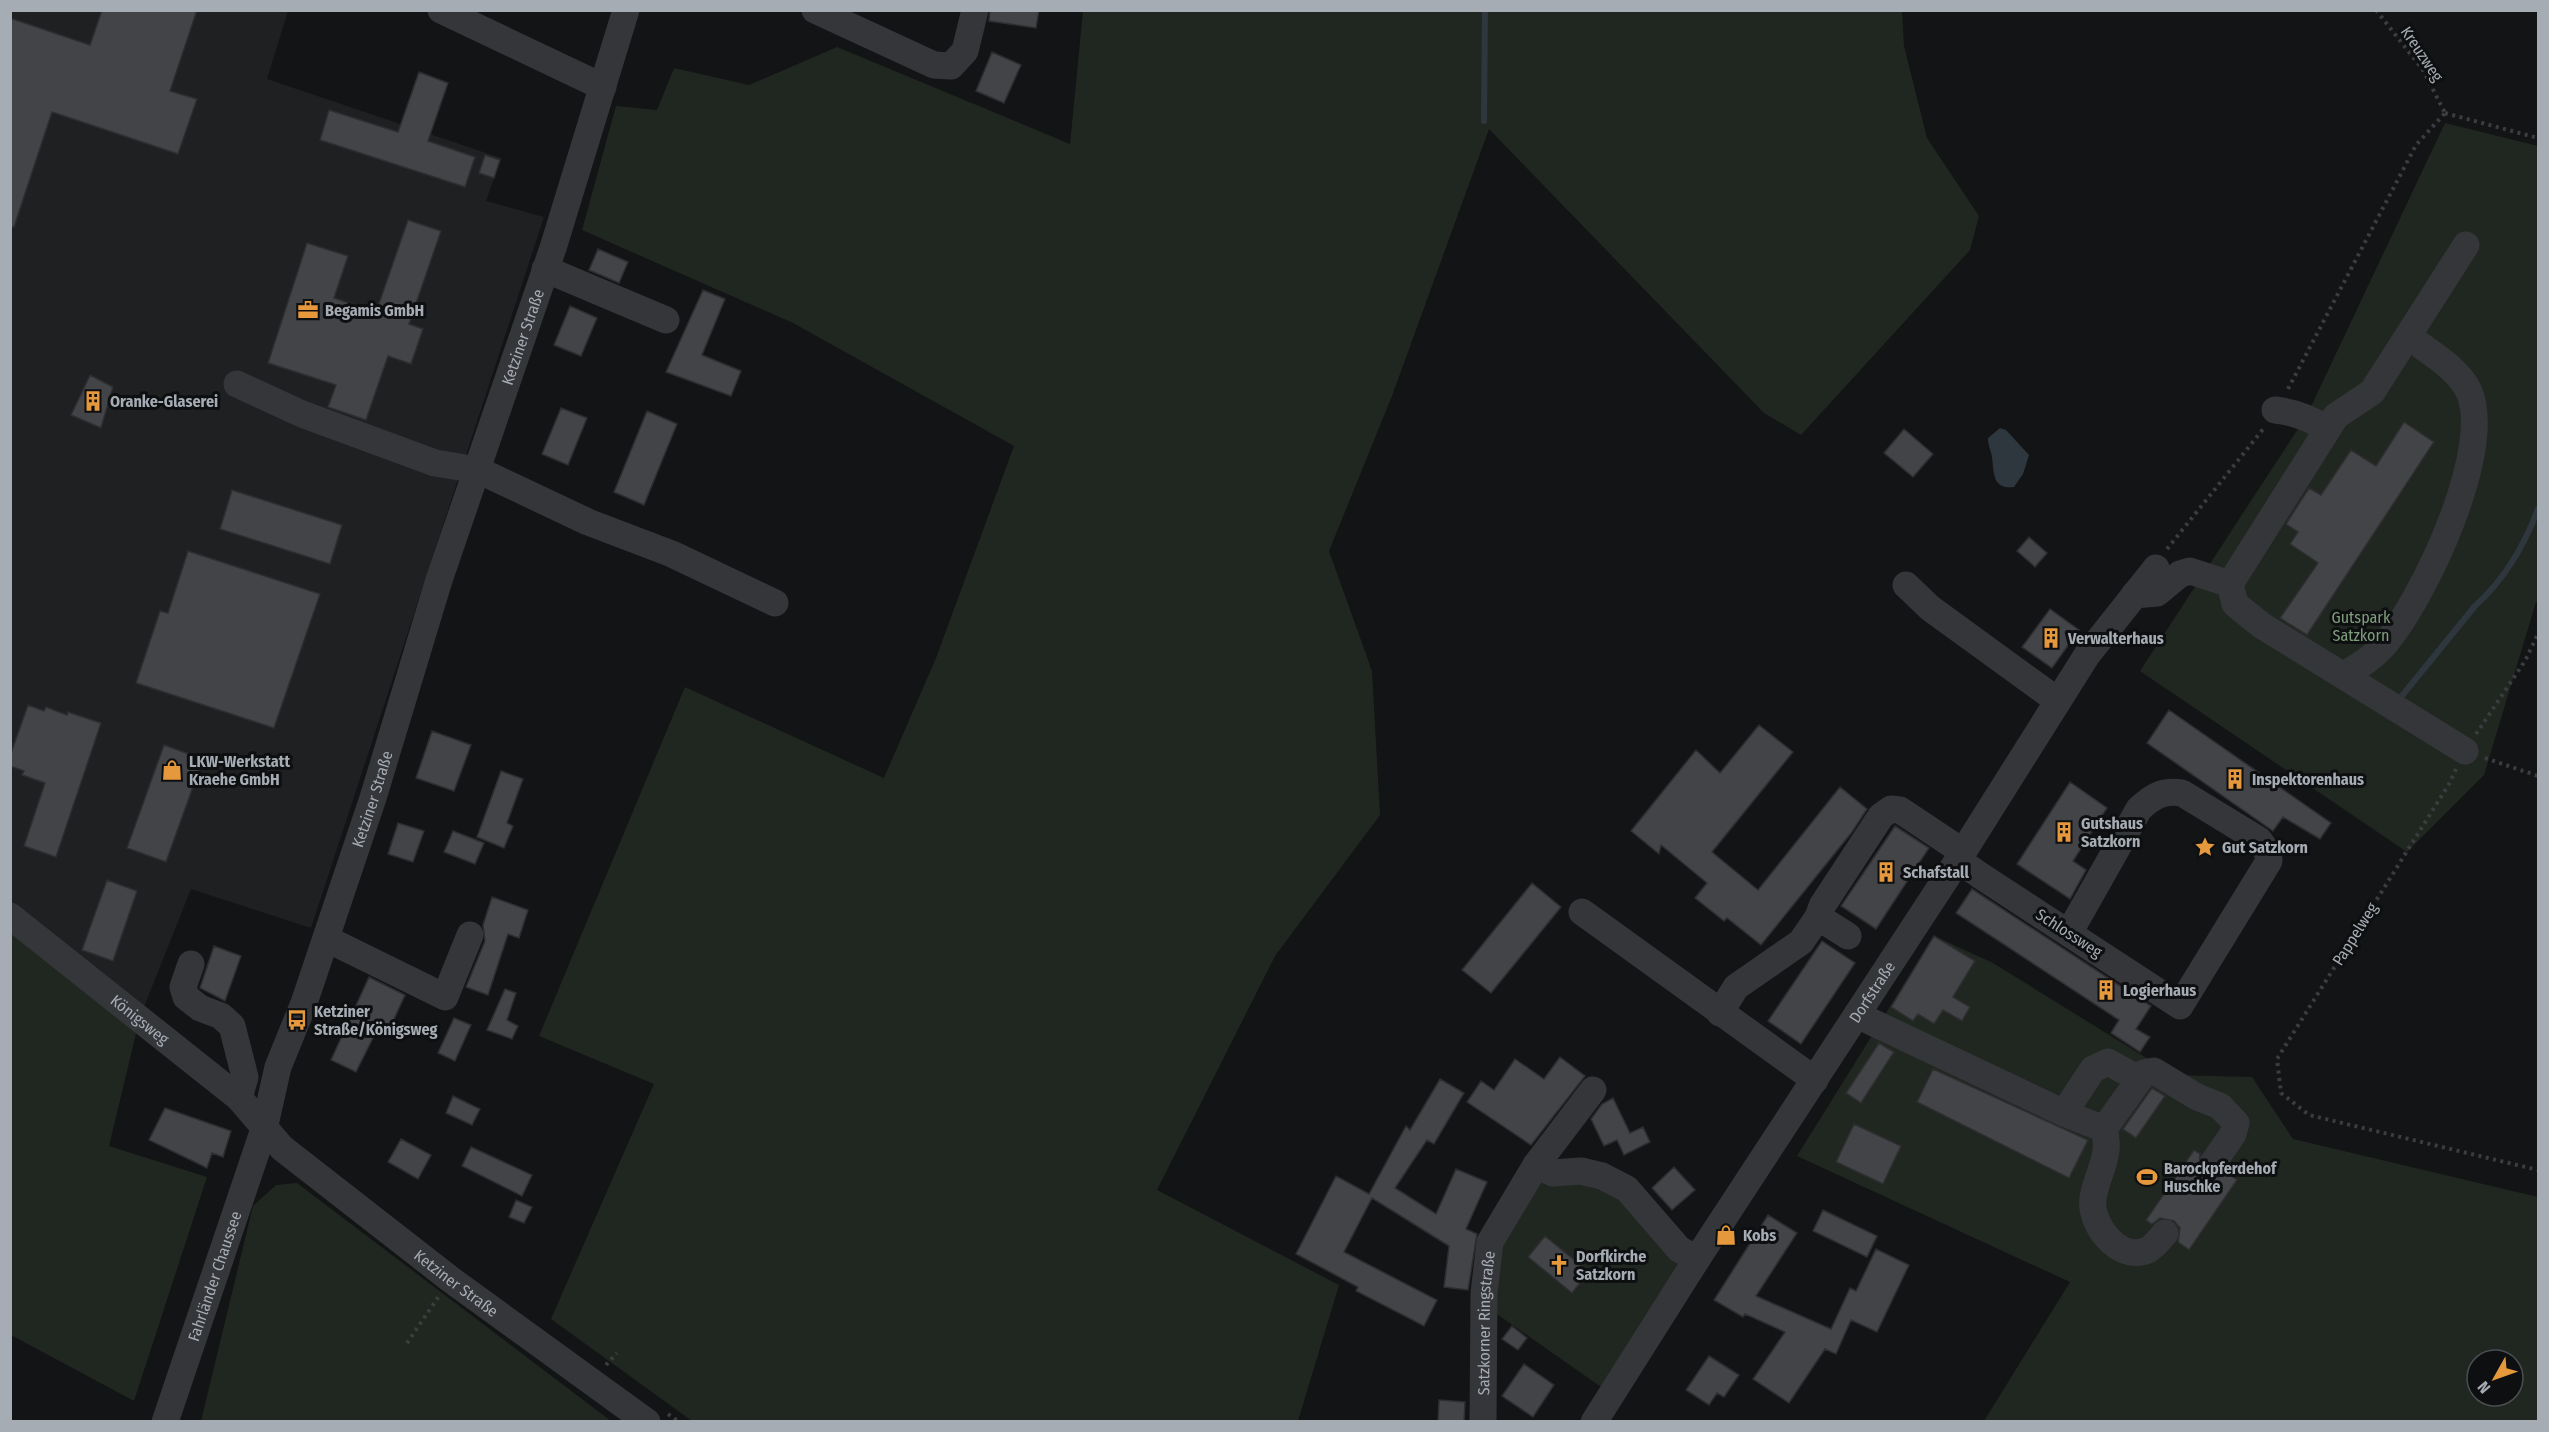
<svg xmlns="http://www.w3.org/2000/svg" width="2549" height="1432" font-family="'Fira Sans Condensed',sans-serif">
<rect width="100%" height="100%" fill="#131415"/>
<path fill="#1f2022" d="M11,11H288L267,79L501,158L486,201L544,217L311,928L191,889L140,1017L11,908Z"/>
<path fill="#202720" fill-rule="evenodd" d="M1083,11H1902L1904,46L1927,138L1979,216L1970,250L1801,435L1764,413L1489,129L1392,396L1329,551L1372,671L1380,815L1275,956L1157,1190L1339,1285L1298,1421H692L551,1319L654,1084L539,1036L685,687L884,778L936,658L1014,446L793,323L582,230L616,106L657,110L674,68L749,85L837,47L1070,144Z
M2445,123L2538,146V602H2536L2484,775L2407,852L2140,671L2307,415Z
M10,908L140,1017L109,1146L207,1177L134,1401L11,1335Z
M1934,936L1993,963L2174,1075L2252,1077L2293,1139L2538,1197V1421H1984L2070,1282L1797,1156ZM2477,1360H2513V1396H2477Z
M1535,1177H1577L1623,1194L1682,1261L1604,1389L1494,1312L1498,1246Z
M297,1183L611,1421H201L253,1206L276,1185Z"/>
<path fill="#2e373d" d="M2000,428L2006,430L2029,455L2023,474L2014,487C1992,490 1994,472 1992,457C1991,450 1988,446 1988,438Z"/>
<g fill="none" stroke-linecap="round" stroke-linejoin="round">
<path stroke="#2e373d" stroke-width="6" d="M1484,121L1485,10
M2401,697L2475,606C2504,580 2525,544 2538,509"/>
</g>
<path fill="#424448" stroke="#2e2e31" stroke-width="1.5" d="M102,10H197L170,91L197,99L178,154L52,112L14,227L10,226V18L90,45Z
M990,10H1039L1036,28L989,21Z
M992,52L1021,65L1004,103L976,91Z
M419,72L448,83L428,141L475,157L465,187L320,140L329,110L398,132Z
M485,155L500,160L494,178L479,173Z
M408,220L441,231L409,324L423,329L411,364L388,356L366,420L328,407L336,385L268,363L307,243L348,256L334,298L376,312Z
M598,249L628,262L619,283L589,270Z
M703,290L725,299L702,355L741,371L731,396L666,372Z
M570,306L597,318L581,356L554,345Z
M90,375L113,387L101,428L71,415Z
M561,408L587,418L568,465L542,454Z
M647,411L677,424L644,505L614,492Z
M2404,422L2434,442L2307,635L2280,618L2318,563L2290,544L2298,532L2286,524L2309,488L2321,495L2351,450L2376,466Z
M1904,429L1933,454L1913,477L1884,453Z
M232,490L342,525L330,564L220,529Z
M2029,537L2047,553L2035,567L2017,551Z
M188,551L320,594L274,728L136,683L160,611L168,613Z
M2050,609L2079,630L2052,668L2022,647Z
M28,705L44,711L46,707L67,715L68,712L101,723L56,857L24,846L45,783L22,775L24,771L10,766V756Z
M2169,710L2331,823L2320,839L2283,817L2273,831L2147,743Z
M1759,725L1793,752L1712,852L1758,890L1840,787L1867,809L1852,832L1761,945L1727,918L1724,921L1695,898L1707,883L1661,845L1659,854L1631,831L1696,750L1720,773Z
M432,731L471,745L454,791L416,778Z
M164,745L203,759L166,862L127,848Z
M501,771L523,779L507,823L513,826L504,848L477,837Z
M2070,782L2107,808L2073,861L2086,870L2070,899L2017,864Z
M398,823L424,831L413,862L388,854Z
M1895,826L1929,848L1876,929L1841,906Z
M453,831L484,843L475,864L444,852Z
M107,880L137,891L113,961L82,950Z
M1532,883L1561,907L1491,993L1462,970Z
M1972,889L2151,1006L2136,1029L2150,1037L2140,1052L2111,1033L2119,1020L1956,913Z
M492,897L528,910L519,938L508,934L488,995L466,987L485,941L483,925Z
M1934,936L1975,961L1953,997L1970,1007L1962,1021L1943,1010L1934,1024L1918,1014L1913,1021L1891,1007Z
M1822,941L1855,963L1801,1044L1768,1021Z
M214,946L241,956L225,1001L200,988Z
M369,977L405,995L390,1028L380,1024L356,1072L331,1060Z
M505,989L516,993L507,1020L518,1026L512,1039L487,1030Z
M454,1018L471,1025L455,1061L438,1053Z
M1879,1043L1894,1052L1861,1103L1846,1093Z
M1560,1057L1585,1076L1531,1145L1467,1102L1481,1081L1494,1090L1515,1059L1544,1079Z
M1933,1069L2088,1140L2069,1178L1917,1102Z
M1440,1079L1464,1093L1434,1144L1427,1140L1395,1188L1436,1214L1456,1169L1487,1182L1466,1229L1477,1234L1468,1290L1444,1287L1449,1246L1372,1198L1344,1252L1437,1300L1424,1326L1356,1291L1358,1287L1296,1254L1336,1176L1369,1194L1406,1126L1410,1130Z
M2152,1088L2165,1096L2136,1138L2123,1129Z
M453,1096L480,1109L472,1125L446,1113Z
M1613,1098L1630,1133L1643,1127L1650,1142L1624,1155L1617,1140L1604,1146L1591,1119L1602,1104Z
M165,1108L231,1131L223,1157L212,1153L207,1168L149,1140Z
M1854,1124L1901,1146L1883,1184L1836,1162Z
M401,1139L431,1155L418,1179L388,1162Z
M471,1147L532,1175L522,1196L462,1166Z
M2194,1150L2200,1154L2199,1169L2205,1176L2219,1177L2226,1172L2237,1180L2189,1250L2178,1242L2180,1228L2174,1221L2160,1218L2152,1224L2146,1220Z
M1674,1167L1695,1190L1672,1210L1652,1188Z
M516,1200L532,1207L524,1223L509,1217Z
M1823,1210L1877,1236L1867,1257L1813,1231Z
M1768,1215L1797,1233L1756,1296L1831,1329L1850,1288L1856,1291L1876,1249L1909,1265L1877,1332L1851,1320L1836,1354L1825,1349L1789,1403L1753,1379L1785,1332L1745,1314L1743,1317L1714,1300Z
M1545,1236L1589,1272L1572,1293L1528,1257Z
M1512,1326L1527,1338L1518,1350L1502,1339Z
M1709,1356L1739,1375L1724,1397L1717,1393L1709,1405L1686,1390Z
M1524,1364L1554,1385L1533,1417L1502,1396Z
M1439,1400L1465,1402L1464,1422H1438Z"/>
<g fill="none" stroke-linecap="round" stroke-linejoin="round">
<path stroke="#3b3d41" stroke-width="4" stroke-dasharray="3 4.5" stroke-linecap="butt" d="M2376,10L2423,70L2445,113
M2445,113L2538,138
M2288,389L2416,145L2445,113
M2167,549L2264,428
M2476,734L2525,661L2538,634
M2485,758L2538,776
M2456,769L2449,784L2277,1059L2281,1093L2309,1115L2538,1170
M407,1343L439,1296
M606,1365L617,1353
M668,1414L679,1422"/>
<g stroke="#35363a" stroke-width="27">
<path d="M441,10L603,87"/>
<path d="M815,10L934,65L951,66L965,51L975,10"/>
<path d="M545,269L666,320"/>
<path d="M237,384L302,414L435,463L478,470L588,522L672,554L775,603"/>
<path d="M2275,410C2295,412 2310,418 2327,429"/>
<path d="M1906,585L1930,608L2058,701"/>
<path d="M2134,595L2157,593L2180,574L2190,571L2230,584"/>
<path d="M2343,675C2359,667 2371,659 2383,646C2422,603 2500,440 2466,386C2453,365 2427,351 2408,336"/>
<path d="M2465,751L2261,625L2235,604L2230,584L2336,416L2372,392L2466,245"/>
<path d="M1958,860L1981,876L2180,1006L2269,861L2268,853L2259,840L2182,793C2163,790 2153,796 2139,809L2069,933"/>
<path d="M1582,912L1815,1080"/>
<path id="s1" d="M10,916L239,1098L282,1148L450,1279L647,1422"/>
<path d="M1848,936L1818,917L1822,906L1881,816L1891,809L1900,810L1963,852"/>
<path d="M327,939L445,997L470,935"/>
<path d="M191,964L183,987L186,997L200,1008L221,1016L232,1026L245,1077L239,1098"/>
<path d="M1720,1013L1736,987L1801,942L1818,917"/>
<path d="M1857,1015L2064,1113L2104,1129C2112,1156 2097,1173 2093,1198C2089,1224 2119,1263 2148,1250C2155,1246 2160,1239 2165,1233"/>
<path d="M2064,1113L2093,1069L2108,1062L2139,1079"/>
<path d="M2104,1129L2144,1073L2154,1071L2197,1097L2220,1106L2236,1123L2233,1134L2213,1163"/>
<path d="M1536,1165L1553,1173L1581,1171L1602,1176L1627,1189L1679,1249L1697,1259"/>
<path id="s2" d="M165,1422L264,1129L278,1067L304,1003L373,798L439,580L553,248L626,10"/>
<path id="s3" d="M1483,1422L1484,1293L1490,1242L1536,1165L1593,1090"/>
<path id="s4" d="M1594,1422L1697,1259L1958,860L2087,655L2156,568"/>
</g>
</g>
<defs>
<g id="office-bare" transform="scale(1.62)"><path d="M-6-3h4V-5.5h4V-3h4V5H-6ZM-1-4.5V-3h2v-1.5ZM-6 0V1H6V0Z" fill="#e5983c" stroke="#0e0f10" stroke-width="2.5" paint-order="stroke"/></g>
<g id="building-bare" transform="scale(1.62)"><path d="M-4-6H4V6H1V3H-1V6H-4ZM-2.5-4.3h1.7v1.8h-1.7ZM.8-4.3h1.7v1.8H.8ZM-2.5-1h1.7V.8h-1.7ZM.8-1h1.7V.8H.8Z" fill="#e5983c" stroke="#0e0f10" stroke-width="2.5" paint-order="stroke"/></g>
<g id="shop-bare" transform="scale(1.62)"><path d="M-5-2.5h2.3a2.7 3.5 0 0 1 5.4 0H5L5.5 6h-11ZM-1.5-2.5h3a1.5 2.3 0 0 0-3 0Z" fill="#e5983c" stroke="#0e0f10" stroke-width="2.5" paint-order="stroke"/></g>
<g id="sight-bare" transform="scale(1.62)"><path d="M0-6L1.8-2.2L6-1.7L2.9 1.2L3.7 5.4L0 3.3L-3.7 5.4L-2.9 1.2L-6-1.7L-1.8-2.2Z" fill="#e5983c" stroke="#0e0f10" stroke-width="2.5" paint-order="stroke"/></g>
<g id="bus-bare" transform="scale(1.62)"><path d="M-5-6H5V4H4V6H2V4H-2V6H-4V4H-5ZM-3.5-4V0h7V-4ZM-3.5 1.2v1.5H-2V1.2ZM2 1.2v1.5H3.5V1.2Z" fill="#e5983c" stroke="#0e0f10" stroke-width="2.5" paint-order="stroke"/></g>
<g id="stadium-bare" transform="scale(1.62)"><path d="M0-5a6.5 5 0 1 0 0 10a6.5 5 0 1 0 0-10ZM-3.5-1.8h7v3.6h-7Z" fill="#e5983c" stroke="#0e0f10" stroke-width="2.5" paint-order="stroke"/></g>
<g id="church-bare" transform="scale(1.62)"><path d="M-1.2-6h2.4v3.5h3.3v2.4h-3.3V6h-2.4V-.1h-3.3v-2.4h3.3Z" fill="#e5983c" stroke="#0e0f10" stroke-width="2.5" paint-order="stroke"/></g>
</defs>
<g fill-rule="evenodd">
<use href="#office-bare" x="308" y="310"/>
<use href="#building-bare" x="93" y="401"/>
<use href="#building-bare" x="2051" y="638"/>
<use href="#shop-bare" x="172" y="770"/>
<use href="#building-bare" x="2235" y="779"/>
<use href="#building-bare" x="2064" y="832"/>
<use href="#sight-bare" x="2205" y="847"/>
<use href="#building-bare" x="1886" y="872"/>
<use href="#building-bare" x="2106" y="990"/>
<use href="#bus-bare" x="297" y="1020"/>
<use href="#stadium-bare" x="2147" y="1177"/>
<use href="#shop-bare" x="1726" y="1235"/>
<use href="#church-bare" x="1559" y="1265"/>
</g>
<g text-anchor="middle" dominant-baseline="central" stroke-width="6" stroke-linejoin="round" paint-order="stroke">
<g font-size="16" fill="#a6acb4" stroke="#0e0f10">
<text transform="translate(2422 54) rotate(56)">Kreuzweg</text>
<text stroke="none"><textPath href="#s2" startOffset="1143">Ketziner Straße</textPath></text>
<text stroke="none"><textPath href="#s2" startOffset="657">Ketziner Straße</textPath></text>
<text transform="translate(2069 933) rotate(33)">Schlossweg</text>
<text transform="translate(2355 934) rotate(-58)">Pappelweg</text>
<text stroke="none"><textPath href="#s4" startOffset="512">Dorfstraße</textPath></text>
<text stroke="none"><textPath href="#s1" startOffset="166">Königsweg</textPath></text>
<text stroke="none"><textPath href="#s2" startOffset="154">Fahrländer Chaussee</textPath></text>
<text stroke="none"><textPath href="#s1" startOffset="579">Ketziner Straße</textPath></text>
<text stroke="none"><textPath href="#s3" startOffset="99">Satzkorner Ringstraße</textPath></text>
</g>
<g font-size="16" font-weight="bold" fill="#a6acb4" stroke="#0e0f10" text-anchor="start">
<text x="325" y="310">Begamis GmbH</text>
<text x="110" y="401">Oranke-Glaserei</text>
<text x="2068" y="638">Verwalterhaus</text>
<text x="189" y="761">LKW-Werkstatt<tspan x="189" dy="18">Kraehe GmbH</tspan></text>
<text x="2252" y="779">Inspektorenhaus</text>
<text x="2081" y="823">Gutshaus<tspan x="2081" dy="18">Satzkorn</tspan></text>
<text x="2222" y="847">Gut Satzkorn</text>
<text x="1903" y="872">Schafstall</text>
<text x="2123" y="990">Logierhaus</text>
<text x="314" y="1011">Ketziner<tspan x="314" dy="18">Straße/Königsweg</tspan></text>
<text x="2164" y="1168">Barockpferdehof<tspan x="2164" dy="18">Huschke</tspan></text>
<text x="1743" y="1235">Kobs</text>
<text x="1576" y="1256">Dorfkirche<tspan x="1576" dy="18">Satzkorn</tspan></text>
</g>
<g font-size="16" fill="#809e7e" stroke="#0e0f10">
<text x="2361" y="617">Gutspark<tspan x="2361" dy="18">Satzkorn</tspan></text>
</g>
</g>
<rect width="2549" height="1432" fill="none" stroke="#a6acb4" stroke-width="24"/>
<g transform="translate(2495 1378) rotate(230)"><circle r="28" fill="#0e0f10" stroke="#4b4e52" stroke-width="1.5"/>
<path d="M0-4.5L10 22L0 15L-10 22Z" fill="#e5983c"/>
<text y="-9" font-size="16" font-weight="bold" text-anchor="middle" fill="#a6acb4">N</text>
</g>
</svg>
